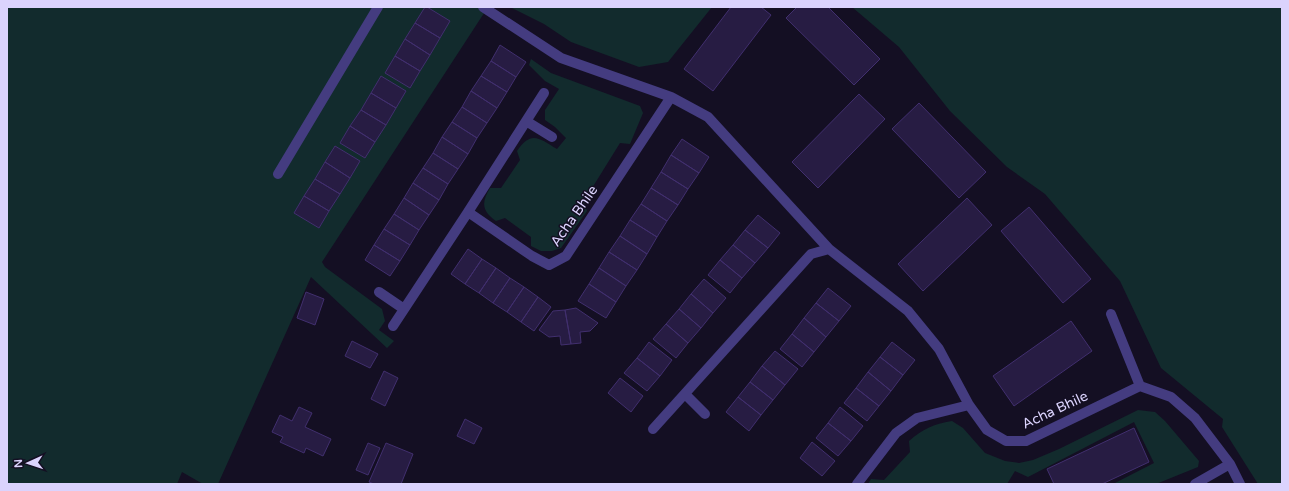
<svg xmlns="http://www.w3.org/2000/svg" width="1289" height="491" font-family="'Varela Round',sans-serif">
<rect width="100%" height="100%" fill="#140f23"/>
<path fill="#122b2d" d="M7,7H488L322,262L325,267L382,309L385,321L379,330L394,341L387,348L311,277L218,484H203L182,472L177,484H7Z
M510,7H712L668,62L639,67L571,42L544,24Z
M852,7H1282V484H1258L1222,427L1223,419L1161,368L1120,281L1045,194L1007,167L950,111L899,47Z
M531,59L551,73L640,106L643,113L630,144L620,143L584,201L587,211L561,248L552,251H541L531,246V237L505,218L496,221C482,211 481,203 490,188H501L520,160L517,151C531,130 539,138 557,149L566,138L555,127L545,120V110L559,89L545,81L529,65Z
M1138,410L1155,412L1165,421L1199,461L1198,467L1156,484H1113L1154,463L1134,422L1028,477L1015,471L1007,484H868L871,479L884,480L910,452L909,441C923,429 933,424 952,421L963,428L985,453L1005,461L1019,463L1033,460L1059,449Z"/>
<path fill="#271c43" stroke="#412f6e" d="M425,7H427L450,21L440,38L415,23Z
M731,7H761L771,15L713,91L684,69Z
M797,7H828L880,59L854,85L786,18Z
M415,23L440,38L430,55L405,39Z
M405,39L430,55L420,71L395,56Z
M500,45L526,62L516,77L491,61Z
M395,56L420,71L410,88L385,73Z
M491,61L516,77L507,92L481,76Z
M381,76L406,91L396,108L371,93Z
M481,76L507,92L497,108L471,91Z
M471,91L497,108L487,123L462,107Z
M371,93L396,108L386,125L361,110Z
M859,94L885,119L818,188L792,162Z
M919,103L986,172L959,198L892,129Z
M462,107L487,123L477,138L452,122Z
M361,110L386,125L375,142L350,126Z
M452,122L477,138L468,154L442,137Z
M350,126L375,142L365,158L340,143Z
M442,137L468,154L458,169L433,153Z
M682,139L709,157L699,173L671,155Z
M335,146L360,161L350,178L325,162Z
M433,153L458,169L448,184L423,168Z
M671,155L699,173L688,189L661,172Z
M325,162L350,178L340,194L315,179Z
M423,168L448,184L439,200L413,183Z
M661,172L688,189L678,205L651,188Z
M315,179L340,194L329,211L304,196Z
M413,183L439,200L429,215L404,198Z
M651,188L678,205L667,221L641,204Z
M304,196L329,211L319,228L294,213Z
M404,198L429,215L419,230L394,214Z
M967,198L992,225L923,291L898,264Z
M641,204L667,221L657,237L630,220Z
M1029,207L1091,279L1063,303L1001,231Z
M394,214L419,230L410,245L384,229Z
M758,215L780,233L768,248L745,230Z
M630,220L657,237L647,254L620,236Z
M384,229L410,245L400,261L374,245Z
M745,230L768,248L755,263L733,245Z
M620,236L647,254L637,270L609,252Z
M374,245L400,261L390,276L365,260Z
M733,245L755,263L742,278L720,260Z
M468,249L482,259L465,284L451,274Z
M609,252L637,270L626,286L599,268Z
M482,259L496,268L479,293L465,284Z
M720,260L742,278L730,293L708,275Z
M496,268L510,278L493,303L479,293Z
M599,268L626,286L616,302L589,284Z
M510,278L524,287L507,312L493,303Z
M704,279L726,298L713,313L691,294Z
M589,284L616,302L606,318L578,301Z
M524,287L538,297L521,322L507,312Z
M828,288L851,306L839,321L816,303Z
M306,292L324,299L315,325L297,318Z
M691,294L713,313L701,328L679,309Z
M538,297L551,307L534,331L521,322Z
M816,303L839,321L826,337L804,318Z
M576,308L598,323L590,331L580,332L581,343L571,344L565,310Z
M679,309L701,328L688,343L666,324Z
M565,310L571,344L561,345L560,336L549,337L539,330L553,311Z
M804,318L826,337L814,352L792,334Z
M1071,321L1092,351L1014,406L993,376Z
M666,324L688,343L676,358L653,339Z
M792,334L814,352L802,367L780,349Z
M352,341L378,354L370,368L345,356Z
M649,342L672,360L660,376L637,358Z
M892,342L915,360L903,375L880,357Z
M775,351L798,369L785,385L762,366Z
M880,357L903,375L891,391L868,372Z
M637,358L660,376L647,391L624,373Z
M762,366L785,385L773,400L750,382Z
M384,371L398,378L385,406L371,399Z
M868,372L891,391L879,406L856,388Z
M620,378L643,396L631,412L608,393Z
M750,382L773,400L761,415L738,397Z
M856,388L879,406L867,421L844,403Z
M738,397L761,415L749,431L726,412Z
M299,407L312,413L305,427L331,439L323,456L306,448L304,453L280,442L283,437L272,432L280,415L292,421Z
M840,407L863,426L851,441L828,423Z
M465,419L482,428L474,444L457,436Z
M828,423L851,441L838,456L816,438Z
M1134,428L1149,462L1102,484H1054L1047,469Z
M812,442L835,461L822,476L800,458Z
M368,443L380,448L368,475L356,470Z
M386,443L413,454L401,484H374L369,482Z"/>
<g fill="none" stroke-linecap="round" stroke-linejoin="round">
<path stroke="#443c80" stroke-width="10" d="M483,7L561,58L671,97
M526,121L552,137
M278,174L378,7
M468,212L544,93
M379,292L404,309
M1111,314L1140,386
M393,326L468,212L532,256L549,265L566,256L671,97L708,117L829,249L908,311L939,349L969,405L987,430L1006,441H1026L1140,386L1171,397L1195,418L1230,464L1240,484
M685,394L705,414
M653,429L811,254L829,249
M857,484L896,433L917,418L969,405
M1195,484L1230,464"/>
</g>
<g text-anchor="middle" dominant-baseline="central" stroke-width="3" stroke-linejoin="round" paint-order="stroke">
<g font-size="14" fill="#dbd3fd" stroke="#140f23">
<text transform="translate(574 216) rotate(-55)">Acha Bhile</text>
<text transform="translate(1055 410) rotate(-25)">Acha Bhile</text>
</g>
</g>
<rect width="1289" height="491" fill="none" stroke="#dbd3fd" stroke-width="16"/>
<g transform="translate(28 463) rotate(267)" stroke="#140f23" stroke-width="3" paint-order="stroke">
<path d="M0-3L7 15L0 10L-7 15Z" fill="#dbd3fd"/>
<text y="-6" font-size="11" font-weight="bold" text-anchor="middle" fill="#dbd3fd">N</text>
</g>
</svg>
